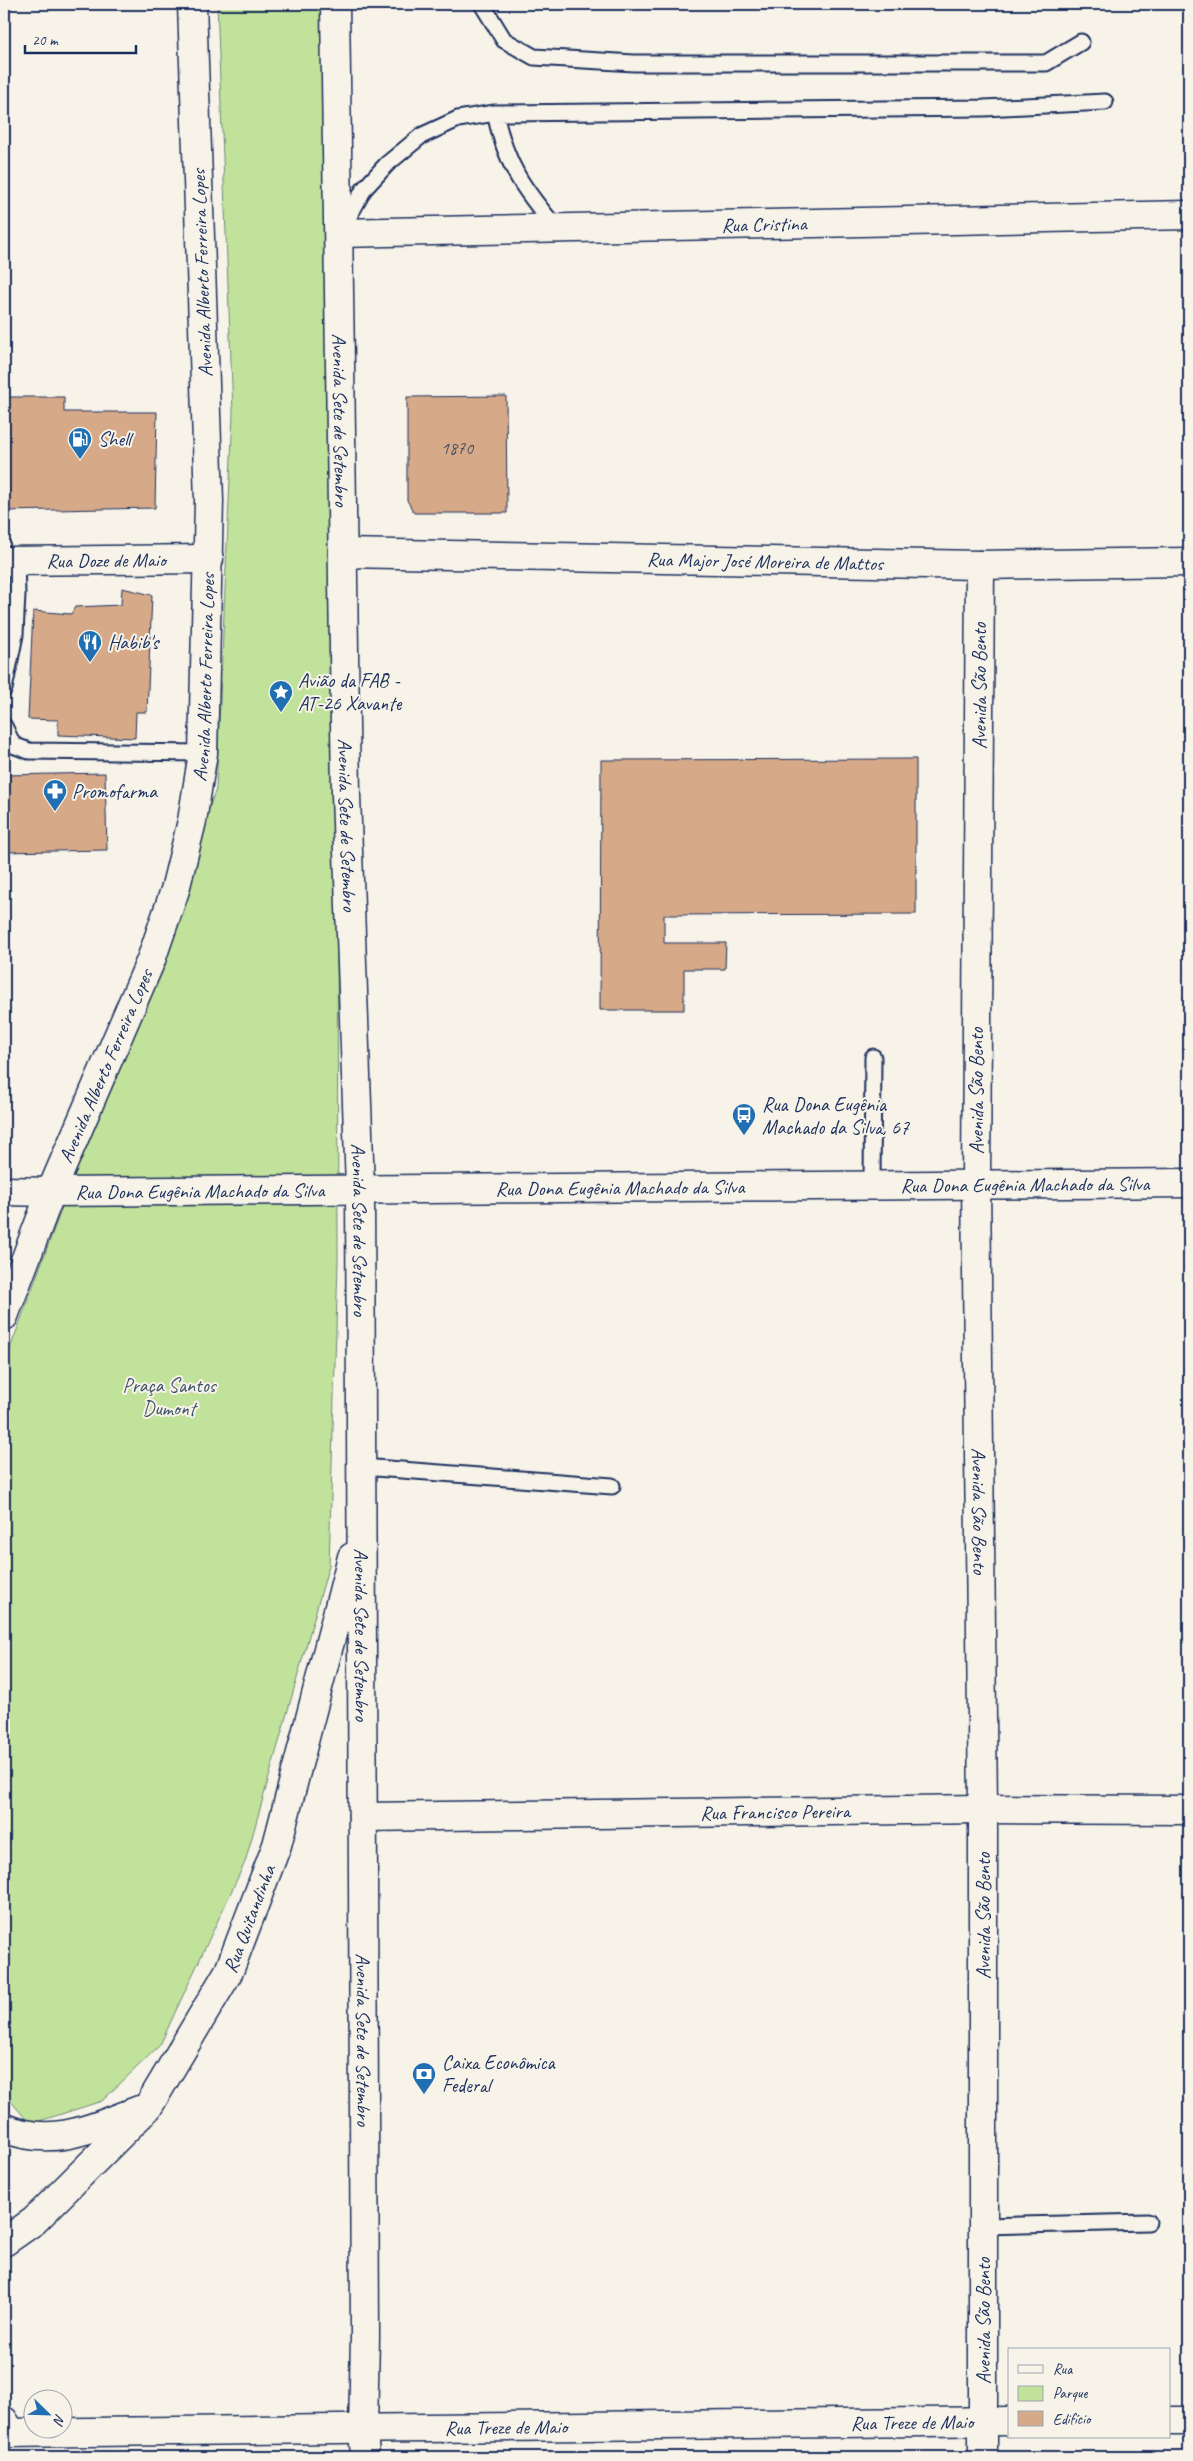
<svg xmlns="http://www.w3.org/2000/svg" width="1193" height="2461" font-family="Caveat,sans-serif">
<rect width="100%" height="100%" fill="#f7f3e8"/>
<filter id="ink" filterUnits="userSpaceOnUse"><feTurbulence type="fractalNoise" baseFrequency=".02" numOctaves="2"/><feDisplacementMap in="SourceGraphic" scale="10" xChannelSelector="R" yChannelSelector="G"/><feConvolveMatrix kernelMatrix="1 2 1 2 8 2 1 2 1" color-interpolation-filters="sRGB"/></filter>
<g filter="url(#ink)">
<path fill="#c1e29a" stroke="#6e887c" d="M217,4H323L336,500L338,1262L329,1565L245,1862L160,2045L102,2101L30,2124L4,2093V1365L216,789L233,413Z"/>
<path fill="#d6aa88" stroke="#1b2f5e" d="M506,396L507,513H414L407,500V397Z
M4,397H64V412H157L155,508L4,511Z
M122,588L152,595L147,712H136L135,738L58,735V720L28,719L33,611L71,614L75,607L121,605Z
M916,759V914L664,915V943H726L725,969H684V1010H600L601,760Z
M105,773L107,850L4,852V775Z"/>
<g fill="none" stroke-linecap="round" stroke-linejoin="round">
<g stroke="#1b2f5e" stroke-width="19">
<path id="service" d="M482,4L504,40L534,57L634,63H1046L1081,42
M495,113C506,165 523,189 557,229
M343,227L364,189L387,164L421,136L458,119L495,113L984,108L1105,102
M4,689L15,635L17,594L16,561
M4,726L13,745L29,751L203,753
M872,1184L873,1057
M362,1467L612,1486
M983,2226L1148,2222"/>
</g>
<g stroke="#1b2f5e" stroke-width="31">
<g id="minor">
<path id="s1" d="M339,233L1189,215"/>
<path id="s2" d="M343,553L980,565L1189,562"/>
<path id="s3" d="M980,565L976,1183L983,1809V2457"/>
<path d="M4,1191L51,1192"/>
<path id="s4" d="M363,1817L983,1809L1189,1810"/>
</g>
</g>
<g stroke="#1b2f5e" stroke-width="31">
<g id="tertiary">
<path id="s5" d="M4,561L209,559"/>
<path d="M1169,2421H1189"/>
<path id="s6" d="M4,2433L1009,2421"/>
</g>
</g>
<g stroke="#1b2f5e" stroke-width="31">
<g id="secondary">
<path id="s7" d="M335,4L346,795L360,1188L365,2338L363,2429L365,2457"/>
<path id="s8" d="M51,1192L1189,1183"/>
<path id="s9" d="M4,1316L51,1192L151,960L175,890L192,821L203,753L209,501L192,4"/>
<path d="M4,2128C54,2148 92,2128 139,2110"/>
<path id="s10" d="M4,2242L34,2221L148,2107L229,1971L277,1845L352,1557"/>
<path d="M4,2421L11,2432"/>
</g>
</g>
<use href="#service" stroke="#f7f3e8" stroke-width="15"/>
<use href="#minor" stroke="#f7f3e8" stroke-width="28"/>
<use href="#tertiary" stroke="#f7f3e8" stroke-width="28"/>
<use href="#secondary" stroke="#f7f3e8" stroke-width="28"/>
</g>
</g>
<defs>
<g id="fuel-pin" transform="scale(1.25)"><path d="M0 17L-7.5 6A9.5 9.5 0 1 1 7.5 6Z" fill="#1f6fb2" stroke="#f7f3e8"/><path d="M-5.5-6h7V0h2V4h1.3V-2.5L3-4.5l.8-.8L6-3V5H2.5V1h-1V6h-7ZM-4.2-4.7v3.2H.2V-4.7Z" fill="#fff"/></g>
<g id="restaurant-pin" transform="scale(1.25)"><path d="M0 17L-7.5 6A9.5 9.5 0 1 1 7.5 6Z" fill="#1f6fb2" stroke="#f7f3e8"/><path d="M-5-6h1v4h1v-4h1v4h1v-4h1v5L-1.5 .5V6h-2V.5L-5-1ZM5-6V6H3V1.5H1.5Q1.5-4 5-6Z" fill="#fff"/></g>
<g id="sight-pin" transform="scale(1.25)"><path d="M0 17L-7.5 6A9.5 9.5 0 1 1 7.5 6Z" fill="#1f6fb2" stroke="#f7f3e8"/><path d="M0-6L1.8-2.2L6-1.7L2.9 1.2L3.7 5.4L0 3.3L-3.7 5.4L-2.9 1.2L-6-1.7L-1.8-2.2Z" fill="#fff"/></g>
<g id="pharmacy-pin" transform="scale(1.25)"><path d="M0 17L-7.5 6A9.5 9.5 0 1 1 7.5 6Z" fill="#1f6fb2" stroke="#f7f3e8"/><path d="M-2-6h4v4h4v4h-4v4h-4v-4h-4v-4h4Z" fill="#fff"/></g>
<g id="bus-pin" transform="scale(1.25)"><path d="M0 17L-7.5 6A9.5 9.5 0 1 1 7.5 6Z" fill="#1f6fb2" stroke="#f7f3e8"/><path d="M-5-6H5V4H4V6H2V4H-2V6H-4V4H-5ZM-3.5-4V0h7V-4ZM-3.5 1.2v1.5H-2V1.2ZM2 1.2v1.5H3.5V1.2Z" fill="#fff"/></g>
<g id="bank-pin" transform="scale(1.25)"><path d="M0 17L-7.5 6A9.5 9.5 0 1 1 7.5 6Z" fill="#1f6fb2" stroke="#f7f3e8"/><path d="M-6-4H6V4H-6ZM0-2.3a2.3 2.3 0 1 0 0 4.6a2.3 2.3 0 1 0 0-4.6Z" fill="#fff"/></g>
</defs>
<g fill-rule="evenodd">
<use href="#fuel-pin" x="80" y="439"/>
<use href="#restaurant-pin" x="90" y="642"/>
<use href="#sight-pin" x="281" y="692"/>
<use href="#pharmacy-pin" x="55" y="791"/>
<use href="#bus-pin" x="744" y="1115"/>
<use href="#bank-pin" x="424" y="2074"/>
</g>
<g text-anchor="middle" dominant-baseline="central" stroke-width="4" stroke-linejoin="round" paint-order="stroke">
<g font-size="18" fill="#4a4e68">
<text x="457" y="448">1870</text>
</g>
<g font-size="20" fill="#1b2f5e" stroke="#f7f3e8">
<text stroke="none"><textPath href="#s1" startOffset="425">Rua Cristina</textPath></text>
<text transform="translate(202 273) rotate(-92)">Avenida Alberto Ferreira Lopes</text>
<text stroke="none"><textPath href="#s7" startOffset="416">Avenida Sete de Setembro</textPath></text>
<text stroke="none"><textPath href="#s5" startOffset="102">Rua Doze de Maio</textPath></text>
<text stroke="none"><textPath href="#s2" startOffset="422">Rua Major José Moreira de Mattos</textPath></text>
<text stroke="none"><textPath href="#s9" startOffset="675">Avenida Alberto Ferreira Lopes</textPath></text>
<text transform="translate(979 686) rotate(-90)">Avenida São Bento</text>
<text stroke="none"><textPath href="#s7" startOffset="821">Avenida Sete de Setembro</textPath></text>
<text stroke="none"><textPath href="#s9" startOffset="270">Avenida Alberto Ferreira Lopes</textPath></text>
<text transform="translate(976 1091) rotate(-90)">Avenida São Bento</text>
<text stroke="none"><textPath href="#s8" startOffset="974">Rua Dona Eugênia Machado da Silva</textPath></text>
<text stroke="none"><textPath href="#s8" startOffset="569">Rua Dona Eugênia Machado da Silva</textPath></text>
<text stroke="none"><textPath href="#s8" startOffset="149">Rua Dona Eugênia Machado da Silva</textPath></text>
<text stroke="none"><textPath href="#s7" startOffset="1226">Avenida Sete de Setembro</textPath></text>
<text stroke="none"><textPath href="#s3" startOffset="946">Avenida São Bento</textPath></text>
<text stroke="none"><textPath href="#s7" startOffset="1631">Avenida Sete de Setembro</textPath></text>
<text stroke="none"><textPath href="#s4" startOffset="412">Rua Francisco Pereira</textPath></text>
<text transform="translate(983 1916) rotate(-90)">Avenida São Bento</text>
<text stroke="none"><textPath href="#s10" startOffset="412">Rua Quitandinha</textPath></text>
<text stroke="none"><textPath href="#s7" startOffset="2036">Avenida Sete de Setembro</textPath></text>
<text transform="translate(983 2321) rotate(-90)">Avenida São Bento</text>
<text stroke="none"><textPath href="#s6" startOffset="908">Rua Treze de Maio</textPath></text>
<text stroke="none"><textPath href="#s6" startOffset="502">Rua Treze de Maio</textPath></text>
</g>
<g font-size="20" fill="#1b2f5e" stroke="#f7f3e8" text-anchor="start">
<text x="98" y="439">Shell</text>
<text x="108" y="642">Habib's</text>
<text x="298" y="680">Avião da FAB -<tspan x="298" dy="23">AT-26 Xavante</tspan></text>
<text x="72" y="791">Promofarma</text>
<text x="762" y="1104">Rua Dona Eugênia<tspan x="762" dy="23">Machado da Silva, 67</tspan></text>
<text x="442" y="2062">Caixa Econômica<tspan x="442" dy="23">Federal</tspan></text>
</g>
<g font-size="20" fill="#3c536a" stroke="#f7f3e8">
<text x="169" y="1385">Praça Santos<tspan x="169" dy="23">Dumont</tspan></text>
</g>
</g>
<rect width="1193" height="2461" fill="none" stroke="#f7f3e8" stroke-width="20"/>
<rect x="10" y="10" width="1173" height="2441" fill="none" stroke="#1b2f5e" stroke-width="2" filter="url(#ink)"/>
<rect x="1008" y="2348" width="162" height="90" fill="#f7f3e8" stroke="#9fa5b1"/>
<rect x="1018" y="2365" width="25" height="8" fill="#f7f3e8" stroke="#9fa5b1"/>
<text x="1053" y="2374" font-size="15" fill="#1b2f5e">Rua</text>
<rect x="1018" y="2386" width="25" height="15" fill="#c1e29a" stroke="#9fa5b1"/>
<text x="1053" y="2398" font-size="15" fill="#1b2f5e">Parque</text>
<rect x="1018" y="2411" width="25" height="15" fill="#d6aa88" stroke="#9fa5b1"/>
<text x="1053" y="2424" font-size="15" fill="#1b2f5e">Edifício</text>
<g transform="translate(48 2414) rotate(113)"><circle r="24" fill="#f7f3e8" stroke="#9fa5b1"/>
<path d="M0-4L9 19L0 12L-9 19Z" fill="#1f6fb2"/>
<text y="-8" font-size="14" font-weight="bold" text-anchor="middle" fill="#1b2f5e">N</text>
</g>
<path d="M25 45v8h111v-8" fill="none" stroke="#1b2f5e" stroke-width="2.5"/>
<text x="32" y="45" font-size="15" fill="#1b2f5e" stroke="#f7f3e8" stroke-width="4" paint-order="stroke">20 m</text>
</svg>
